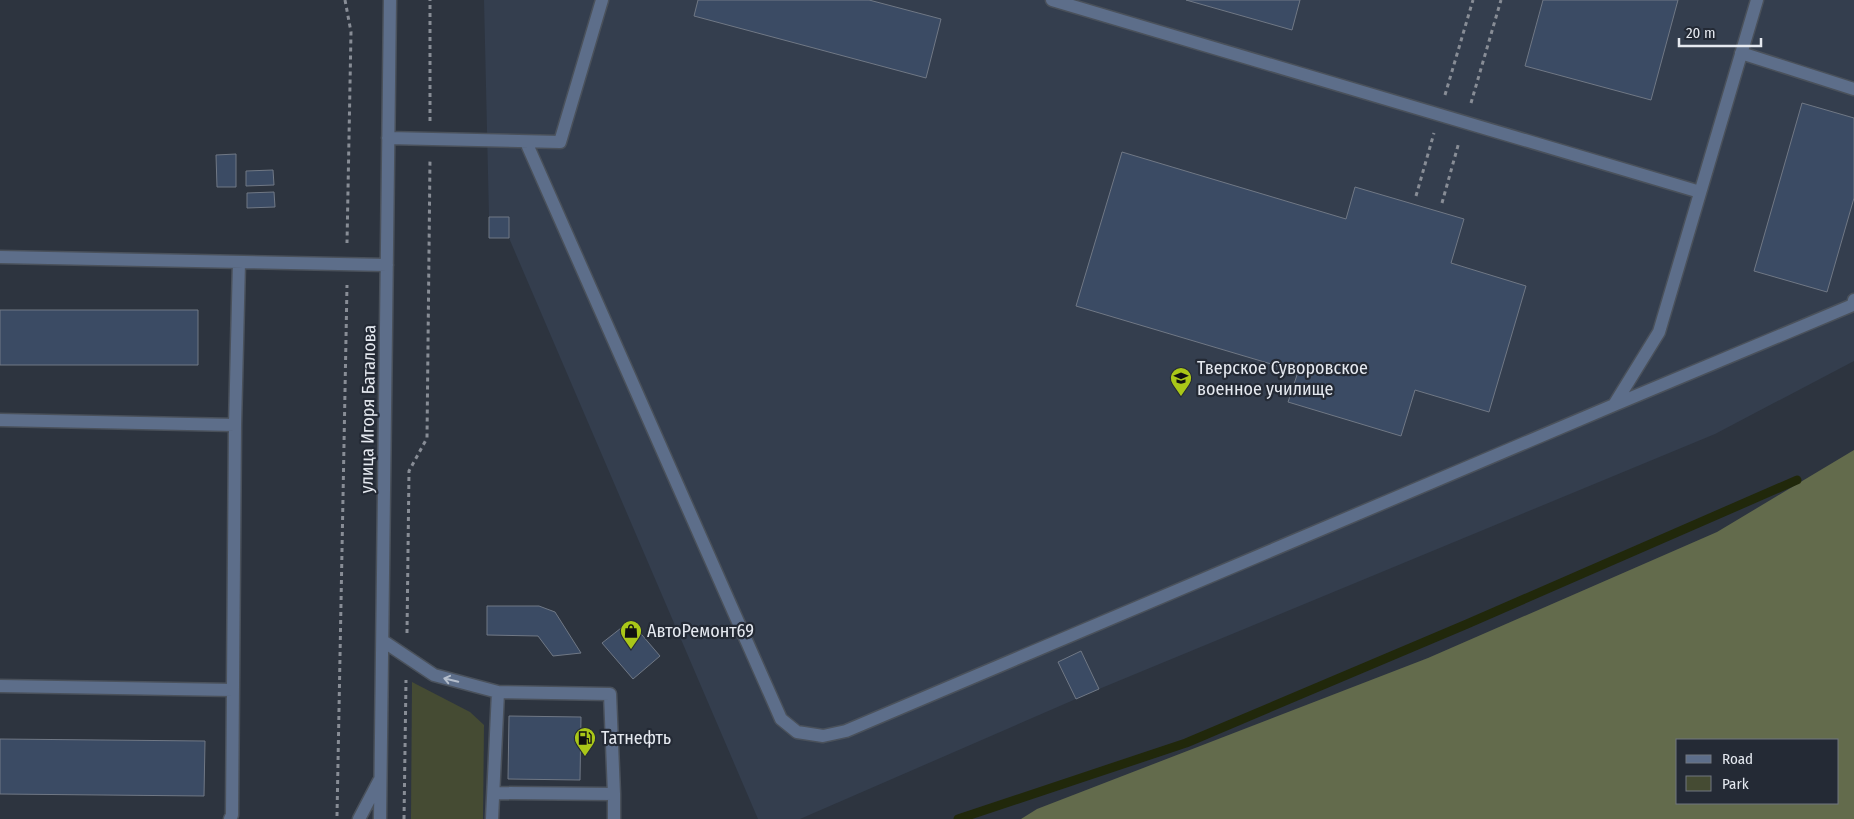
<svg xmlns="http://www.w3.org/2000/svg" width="1854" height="819" font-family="'Fira Sans Condensed',sans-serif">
<rect width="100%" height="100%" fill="#2d343f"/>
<path fill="#343e4e" d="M484,0H1854V361L1715,434L1099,689L800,819H758L509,238L489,217Z"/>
<path fill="#454b33" d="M412,682L470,712L484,725L483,819H411Z"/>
<path fill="#636b4c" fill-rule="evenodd" d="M1854,450V819H1021L1037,809L1428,658L1717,532ZM1678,740H1838V803H1678Z"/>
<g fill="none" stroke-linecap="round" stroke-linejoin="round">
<path stroke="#21280b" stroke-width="9" d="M958,819L1186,743L1467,624L1797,480"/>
</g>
<path fill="#3b4b64" stroke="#707885" d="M698,0H869L941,19L926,78L694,16Z
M1186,0H1300L1292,30Z
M1543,0H1678L1651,100L1525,66Z
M1802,103L1854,118V198L1827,292L1754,271Z
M1122,152L1346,219L1355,187L1464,219L1451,263L1526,286L1489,412L1415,390L1401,436L1288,402L1298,372L1076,306Z
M236,154V187H217L216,155Z
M273,170L274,185L246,186V171Z
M274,192L275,207L247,208V193Z
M489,217H509V238H489Z
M0,310H198V365H0Z
M487,606H539L555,612L581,653L553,656L538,636L487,635Z
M630,621L660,656L633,679L602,643Z
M1081,651L1099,689L1076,699L1058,662Z
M509,716L581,717L580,780L508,779Z
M0,739L205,741L204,796L0,794Z"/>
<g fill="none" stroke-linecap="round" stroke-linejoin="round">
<g stroke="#4a515b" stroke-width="15">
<path id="minor" d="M1052,0L1700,192
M1741,53L1854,89
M388,138L560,142L602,0
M526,142L781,719L797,732L823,736L846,731L1614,405L1659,332L1757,0
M0,257L387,265
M1614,405L1853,305L1854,300
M0,420L235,425
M383,641L434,675L498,692L610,694L614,794
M0,686L233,690
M494,793L614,794V819
M230,819L232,815L235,425L239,262
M359,819L379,781
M380,819L390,0
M492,819L498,692"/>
</g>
<path stroke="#888d96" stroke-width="3" stroke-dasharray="4 4" stroke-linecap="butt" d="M345,0L351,32L347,243
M1445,95L1473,0
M1471,103L1501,0
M430,121V0
M1416,196L1434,133
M1442,203L1459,142
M407,633L409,471L427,438L430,159
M337,816L347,285
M404,819L406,680"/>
<use href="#minor" stroke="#5d6e8a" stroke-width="12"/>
</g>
<defs><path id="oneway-shaft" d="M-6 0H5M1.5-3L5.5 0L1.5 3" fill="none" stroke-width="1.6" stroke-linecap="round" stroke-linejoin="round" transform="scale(1.25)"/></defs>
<use stroke="#b5becc" href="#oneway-shaft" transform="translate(451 680) rotate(-166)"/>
<defs>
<g id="school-pin" transform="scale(1.125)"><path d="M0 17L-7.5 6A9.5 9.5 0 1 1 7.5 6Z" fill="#aac718" stroke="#242a35"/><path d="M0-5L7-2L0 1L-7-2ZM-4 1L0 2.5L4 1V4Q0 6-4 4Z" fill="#111"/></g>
<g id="shop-pin" transform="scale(1.125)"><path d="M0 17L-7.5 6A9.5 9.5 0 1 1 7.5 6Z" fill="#aac718" stroke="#242a35"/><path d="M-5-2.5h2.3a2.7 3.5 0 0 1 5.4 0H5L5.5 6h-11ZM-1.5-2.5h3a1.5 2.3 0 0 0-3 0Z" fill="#111"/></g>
<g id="fuel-pin" transform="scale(1.125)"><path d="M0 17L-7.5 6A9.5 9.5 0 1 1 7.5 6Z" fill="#aac718" stroke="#242a35"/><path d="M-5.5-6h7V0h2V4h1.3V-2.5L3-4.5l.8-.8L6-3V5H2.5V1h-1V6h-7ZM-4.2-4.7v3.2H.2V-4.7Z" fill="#111"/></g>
</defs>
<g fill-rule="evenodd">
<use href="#school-pin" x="1181" y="378"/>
<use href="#shop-pin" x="631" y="631"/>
<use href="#fuel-pin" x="585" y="738"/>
</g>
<g text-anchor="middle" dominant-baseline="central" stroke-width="4.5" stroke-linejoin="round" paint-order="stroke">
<g font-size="18" fill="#e5e9f0" stroke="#242a35" text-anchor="start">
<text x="1197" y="368">Тверское Суворовское<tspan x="1197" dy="21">военное училище</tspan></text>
<text x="647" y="631">АвтоРемонт69</text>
<text x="601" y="738">Татнефть</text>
</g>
<g font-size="18" fill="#e5e9f0" stroke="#242a35">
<text transform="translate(368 409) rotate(-89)">улица Игоря Баталова</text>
</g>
</g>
<rect x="1676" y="739" width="162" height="65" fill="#242a35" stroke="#717680"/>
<rect x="1686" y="755" width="25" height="8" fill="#5d6e8a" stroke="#717680"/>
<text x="1722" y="764" font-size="15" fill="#e5e9f0">Road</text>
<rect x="1686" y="776" width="25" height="15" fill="#454b33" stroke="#717680"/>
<text x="1722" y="789" font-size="15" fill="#e5e9f0">Park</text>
<path d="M1679 38v8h82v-8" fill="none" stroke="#e5e9f0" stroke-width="2.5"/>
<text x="1686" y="38" font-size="15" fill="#e5e9f0" stroke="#242a35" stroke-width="4" paint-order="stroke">20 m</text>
</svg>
